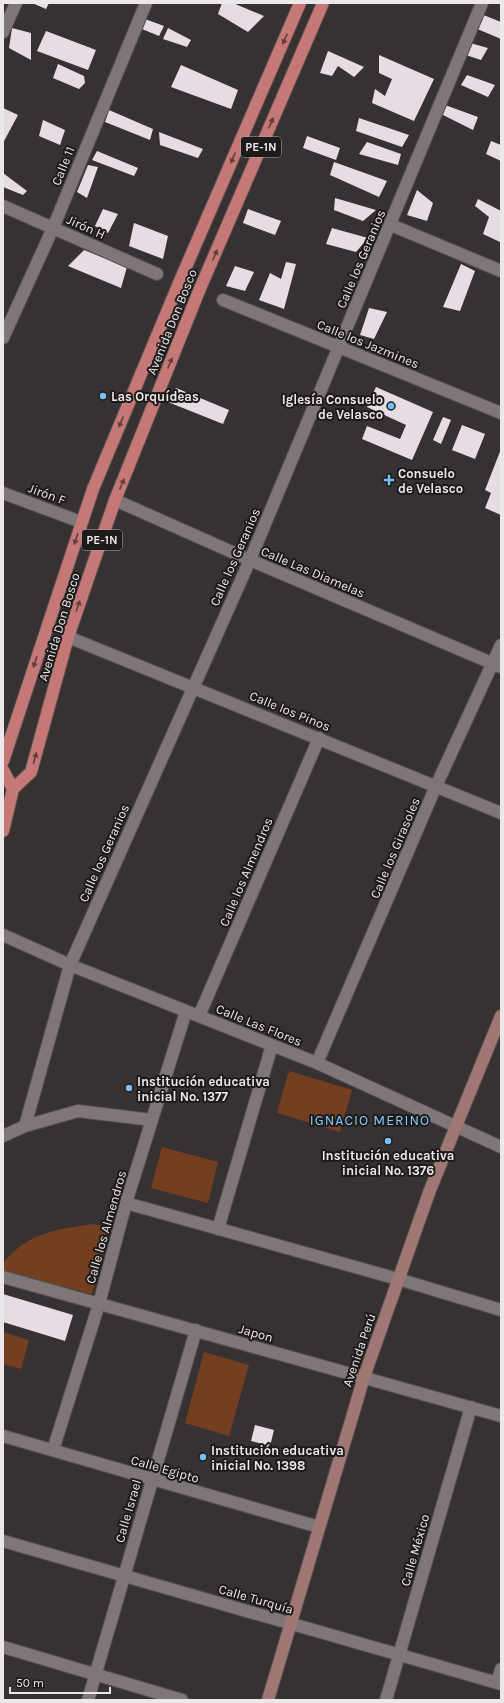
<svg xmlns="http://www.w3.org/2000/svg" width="504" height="1703" font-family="Karla,sans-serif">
<rect width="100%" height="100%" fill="#383132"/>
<path fill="#743e20" d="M289,1071L352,1090L340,1132L277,1113Z
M162,1147L218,1162L208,1203L151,1188Z
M93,1224L110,1227L92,1294L3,1272V1263C27,1233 56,1229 93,1224Z
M3,1332L29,1340L21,1369L3,1364Z
M204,1352L249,1365L229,1436L185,1423Z"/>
<path fill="#e5dde3" d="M32,3H49L46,9Z
M222,3H233L264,16L248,32L218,14Z
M481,14L501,22V39L475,28Z
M145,19L164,26L159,36L142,29Z
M12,28L31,33V60L9,48Z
M168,28L191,40L187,47L163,39Z
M46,31L96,50L88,70L37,51Z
M470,43L488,48L481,60L466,55Z
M328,51L364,67L354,77L338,66L332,76L320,73Z
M379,55L434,79L414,121L372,103L375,89L385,96L392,79L379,73Z
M58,64L84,76L85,83L79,89L53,78Z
M181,65L238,90L231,109L171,87Z
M467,75L495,85L488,97L461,85Z
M445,105L478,117L473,130L441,114Z
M3,108L18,115L3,143Z
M109,110L153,129L150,140L105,122Z
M359,118L409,135L402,147L356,131Z
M43,120L65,130L60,145L39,136Z
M159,132L203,149L198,158L160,145Z
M307,136L340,148L336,160L303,148Z
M491,141L501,145V161L486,154Z
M367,142L401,154L398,165L359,154Z
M97,151L138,168L134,176L92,160Z
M334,162L387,181L379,197L330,175Z
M88,165L98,167L87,198L77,192Z
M3,173L27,191L23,195L3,187Z
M417,190L433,203L427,221L407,215Z
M335,198L376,210L363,221L334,210Z
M478,199L501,211L500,242L483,234L489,217L475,206Z
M103,209L118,214L108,233L95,226Z
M248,209L281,221L275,235L243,223Z
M134,223L168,236L163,259L129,246Z
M332,228L368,238L356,252L326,244Z
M84,250L127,267L121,288L68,266Z
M286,262L296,264L284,309L259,300L270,273L281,279Z
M461,264L475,271L460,311L443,307Z
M235,266L254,272L245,291L226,286Z
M369,308L387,312L374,339L360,335Z
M376,387L433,412L412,460L362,439L367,426L400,439L406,425L367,407Z
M176,388L229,410L223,424L168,402Z
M443,417L451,420L441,444L433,440Z
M462,425L485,434L475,459L452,450Z
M501,449V515L485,508L491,493L485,490Z
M3,1294L73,1315L65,1341L3,1322Z
M255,1425L274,1430L270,1446L251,1441Z"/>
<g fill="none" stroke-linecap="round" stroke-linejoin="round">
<g stroke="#544f50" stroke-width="14">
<path id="street" d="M3,32L16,3
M3,206L157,274
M391,225L501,271
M223,300L501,413
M3,338L53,228L146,3
M3,493L81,522
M115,500L250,560L501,667
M68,637L501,813
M3,935L70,965L317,1063L501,1147
M199,1016L319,738
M317,1063L436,786L501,645
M25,1126L70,965L250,560L482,3
M3,1136L25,1126L78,1111L152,1120
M126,1203L398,1279L501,1310
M218,1229L272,1045
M3,1277L501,1416
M3,1436L319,1527
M53,1450L99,1304L126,1203L186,1011
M3,1541L501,1684
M3,1647L182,1700
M497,1683L501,1669
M88,1700L196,1330
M386,1700L471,1407"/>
</g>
<g stroke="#544f50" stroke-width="14">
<path id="secondary" d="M268,1700L364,1377L430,1190L501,1016"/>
</g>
<g stroke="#544f50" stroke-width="14">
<path id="primary" d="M3,761L93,489L179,283L300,3
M3,770L13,789
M3,831L13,789L31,772L68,637L115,500L199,291L323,3"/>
</g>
<use href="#street" stroke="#7e7678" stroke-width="12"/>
<use href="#secondary" stroke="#a17776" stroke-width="12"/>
<use href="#primary" stroke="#c57875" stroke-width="12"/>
</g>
<defs><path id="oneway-solid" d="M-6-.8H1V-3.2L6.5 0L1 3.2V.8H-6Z"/></defs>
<g fill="#60403e">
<use href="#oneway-solid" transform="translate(285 39) rotate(113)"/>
<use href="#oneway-solid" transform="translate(271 123) rotate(-67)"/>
<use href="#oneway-solid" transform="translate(233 158) rotate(113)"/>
<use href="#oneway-solid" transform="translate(215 255) rotate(-67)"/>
<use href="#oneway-solid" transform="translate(170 363) rotate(-68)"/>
<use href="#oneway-solid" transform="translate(121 422) rotate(113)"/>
<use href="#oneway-solid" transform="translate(122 484) rotate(-68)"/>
<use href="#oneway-solid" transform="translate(76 539) rotate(108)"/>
<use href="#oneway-solid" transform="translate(78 606) rotate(-71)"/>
<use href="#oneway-solid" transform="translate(35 662) rotate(108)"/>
<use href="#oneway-solid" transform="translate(35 758) rotate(-74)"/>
</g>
<g fill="#77c0f7" stroke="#1d1a1a" stroke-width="1.5">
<circle cx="103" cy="396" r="4"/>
<circle cx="391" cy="406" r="4"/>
<path d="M387 474h4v4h4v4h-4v4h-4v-4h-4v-4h4z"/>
<circle cx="129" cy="1088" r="4"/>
<circle cx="388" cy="1141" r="4"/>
<circle cx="203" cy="1457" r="4"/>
</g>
<g text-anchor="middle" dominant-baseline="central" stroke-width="4" stroke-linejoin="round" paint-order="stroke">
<g fill="#1d1a1a" stroke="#aeaaab" stroke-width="1">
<rect x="241" y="137" width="40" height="20" rx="3"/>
<rect x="82" y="530" width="40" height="20" rx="3"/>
</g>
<g font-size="12" font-weight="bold" fill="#ece8e9">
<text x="261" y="147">PE-1N</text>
<text x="102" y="540">PE-1N</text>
</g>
<g font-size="13" fill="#ece8e9" stroke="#1d1a1a">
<text transform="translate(63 166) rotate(-68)">Calle 11</text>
<text transform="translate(86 227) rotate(24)">Jirón H</text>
<text transform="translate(361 259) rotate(-67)">Calle los Geranios</text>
<text transform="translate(172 322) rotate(-68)">Avenida Don Bosco</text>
<text transform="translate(368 344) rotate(22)">Calle los Jazmines</text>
<text transform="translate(47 494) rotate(20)">Jirón F</text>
<text transform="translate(235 557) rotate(-66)">Calle los Geranios</text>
<text transform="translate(313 572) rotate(23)">Calle Las Diamelas</text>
<text transform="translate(59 627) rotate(-73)">Avenida Don Bosco</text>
<text transform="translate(290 711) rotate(22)">Calle los Pinos</text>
<text transform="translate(395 848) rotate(-67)">Calle los Girasoles</text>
<text transform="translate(104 853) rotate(-66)">Calle los Geranios</text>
<text transform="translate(246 872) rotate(-67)">Calle los Almendros</text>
<text transform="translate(259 1025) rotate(22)">Calle Las Flores</text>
<text transform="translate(106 1227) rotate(-74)">Calle los Almendros</text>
<text transform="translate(256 1333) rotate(16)">Japon</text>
<text transform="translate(359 1350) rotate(-71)">Avenida Perú</text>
<text transform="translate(165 1469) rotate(16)">Calle Egipto</text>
<text transform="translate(128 1511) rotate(-74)">Calle Israel</text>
<text transform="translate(415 1550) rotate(-74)">Calle México</text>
<text transform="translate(256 1599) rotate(16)">Calle Turquía</text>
</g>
<g font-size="13" font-weight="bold" fill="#ece8e9" stroke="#1d1a1a" text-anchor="start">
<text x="111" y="396">Las Orquídeas</text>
<text x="383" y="399" text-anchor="end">Iglesía Consuelo<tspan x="383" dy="15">de Velasco</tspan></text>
<text x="398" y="473">Consuelo<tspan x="398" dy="15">de Velasco</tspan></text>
<text x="137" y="1081">Institución educativa<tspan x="137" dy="15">inicial No. 1377</tspan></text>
<text x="388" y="1155" text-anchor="middle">Institución educativa<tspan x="388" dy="15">inicial No. 1376</tspan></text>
<text x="211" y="1450">Institución educativa<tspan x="211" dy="15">inicial No. 1398</tspan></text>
</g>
<g font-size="14" letter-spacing="1" fill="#87cafd" stroke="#1d1a1a">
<text x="370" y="1120">IGNACIO MERINO</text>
</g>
</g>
<rect width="504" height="1703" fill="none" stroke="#ece8e9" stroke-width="8"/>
<path d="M10 1687v6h100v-6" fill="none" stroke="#ece8e9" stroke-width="2"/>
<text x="16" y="1687" font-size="12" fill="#ece8e9" stroke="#1d1a1a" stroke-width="3" paint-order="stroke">50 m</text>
</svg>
